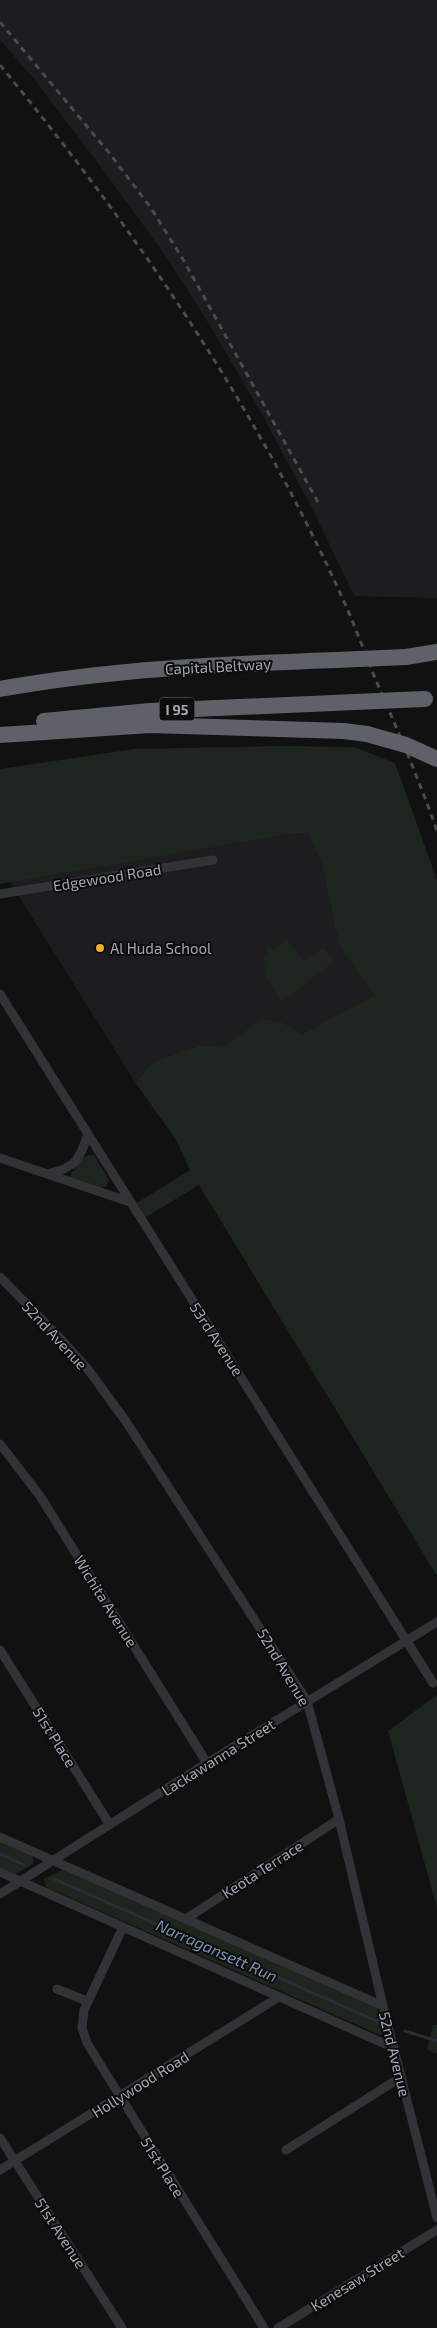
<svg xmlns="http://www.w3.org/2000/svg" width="437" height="2328" font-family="'Exo 2',sans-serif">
<rect width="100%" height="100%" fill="#111112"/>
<path fill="#1d1d1f" d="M0,0H437V598L354,596L313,510L264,418L203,314L162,251L101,167L34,79L0,40Z
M298,833L308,834L322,865L339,946L374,995L302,1034L282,1022L261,1019L226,1045L198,1046L154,1061L135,1082L10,882Z"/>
<path fill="#1d251e" d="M281,746L354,747L395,763L437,880V1576L199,1185L141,1220L132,1206L190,1170L176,1140L135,1082L154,1061L198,1046L226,1045L261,1019L282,1022L302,1034L374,995L339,946L322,865L308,834L298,833L0,884V769L134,749Z
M287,940L304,961L324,948L334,961L282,1002L266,978L264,961L262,959L268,953L265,950L269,946L274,950Z
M89,1155H94L109,1180L106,1187H99L71,1178V1173L84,1157Z
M437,1695V1908L388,1731Z
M0,1841L30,1854L34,1859L33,1864L15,1874L0,1867Z
M64,1869L377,2008L386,2032L380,2035L46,1887L44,1879Z
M433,2025H437V2054L427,2050Z"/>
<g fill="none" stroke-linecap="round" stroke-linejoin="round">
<path stroke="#272f36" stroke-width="3" d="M0,1854L24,1865
M54,1879L379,2022
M405,2031L437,2041"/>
<path stroke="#323337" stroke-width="9" d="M0,894L213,860
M0,994L433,1683
M0,1158L130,1202
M47,1174C75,1168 79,1161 88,1134
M0,1277L58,1336L87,1368L125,1420L307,1701L339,1819L383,2006L437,2218
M0,1444L40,1496L207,1763
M0,1650L110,1825
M0,1837L383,2006
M0,1872L394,2048
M0,1894L207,1763L437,1622
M186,1919L339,1819
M123,1927L84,2010L82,2028L87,2043L264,2328
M57,1989L87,2001
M0,2138L122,2328
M286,2150L401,2077
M0,2170L279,1997
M278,2328L437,2230"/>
<path stroke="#5e6168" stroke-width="16" d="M406,657L437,652
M0,689C111,669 224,664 336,660
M44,721L150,711L355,702
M0,735L150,725L344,731L367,734"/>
<path stroke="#494b50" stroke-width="3" stroke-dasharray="6 5" stroke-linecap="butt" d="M0,22L110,154L151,208L184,261L319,504
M0,65C135,229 258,409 345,604C356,628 365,654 375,678C397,729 419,779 437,831"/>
<path stroke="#5e6168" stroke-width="16" d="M336,660L406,657
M355,702L425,699
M367,734L406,745L437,759"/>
</g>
<circle fill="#f2b029" stroke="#0c0c0d" stroke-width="2" cx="100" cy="948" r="5"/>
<g text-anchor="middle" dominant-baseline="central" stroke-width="4" stroke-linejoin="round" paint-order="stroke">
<rect fill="#0c0c0d" stroke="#757881" stroke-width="1" x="159.5" y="697.5" width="35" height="23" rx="4"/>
<g font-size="14" font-weight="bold" fill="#a2a7b3">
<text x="177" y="709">I 95</text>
</g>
<g font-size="15" fill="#a2a7b3" stroke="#0c0c0d">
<text transform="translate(218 666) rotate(-3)">Capital Beltway</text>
<text transform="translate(107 877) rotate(-9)">Edgewood Road</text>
<text transform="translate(55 1335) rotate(47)">52nd Avenue</text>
<text transform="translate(217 1339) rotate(57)">53rd Avenue</text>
<text transform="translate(106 1601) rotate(58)">Wichita Avenue</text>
<text transform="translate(284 1667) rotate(59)">52nd Avenue</text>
<text transform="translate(55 1737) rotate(58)">51st Place</text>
<text transform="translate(218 1757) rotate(-32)">Lackawanna Street</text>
<text transform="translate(262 1869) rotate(-33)">Keota Terrace</text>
<text transform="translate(395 2054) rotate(76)">52nd Avenue</text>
<text transform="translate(140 2084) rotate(-32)">Hollywood Road</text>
<text transform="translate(163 2167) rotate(58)">51st Place</text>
<text transform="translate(61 2233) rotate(57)">51st Avenue</text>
<text transform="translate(357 2279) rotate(-32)">Kenesaw Street</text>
</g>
<g font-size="15" fill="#a2a7b3" stroke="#0c0c0d" text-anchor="start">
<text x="110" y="948">Al Huda School</text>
</g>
<g font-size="16" font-style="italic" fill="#7895af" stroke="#0c0c0d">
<text transform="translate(217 1950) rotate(24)">Narragansett Run</text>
</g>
</g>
</svg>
